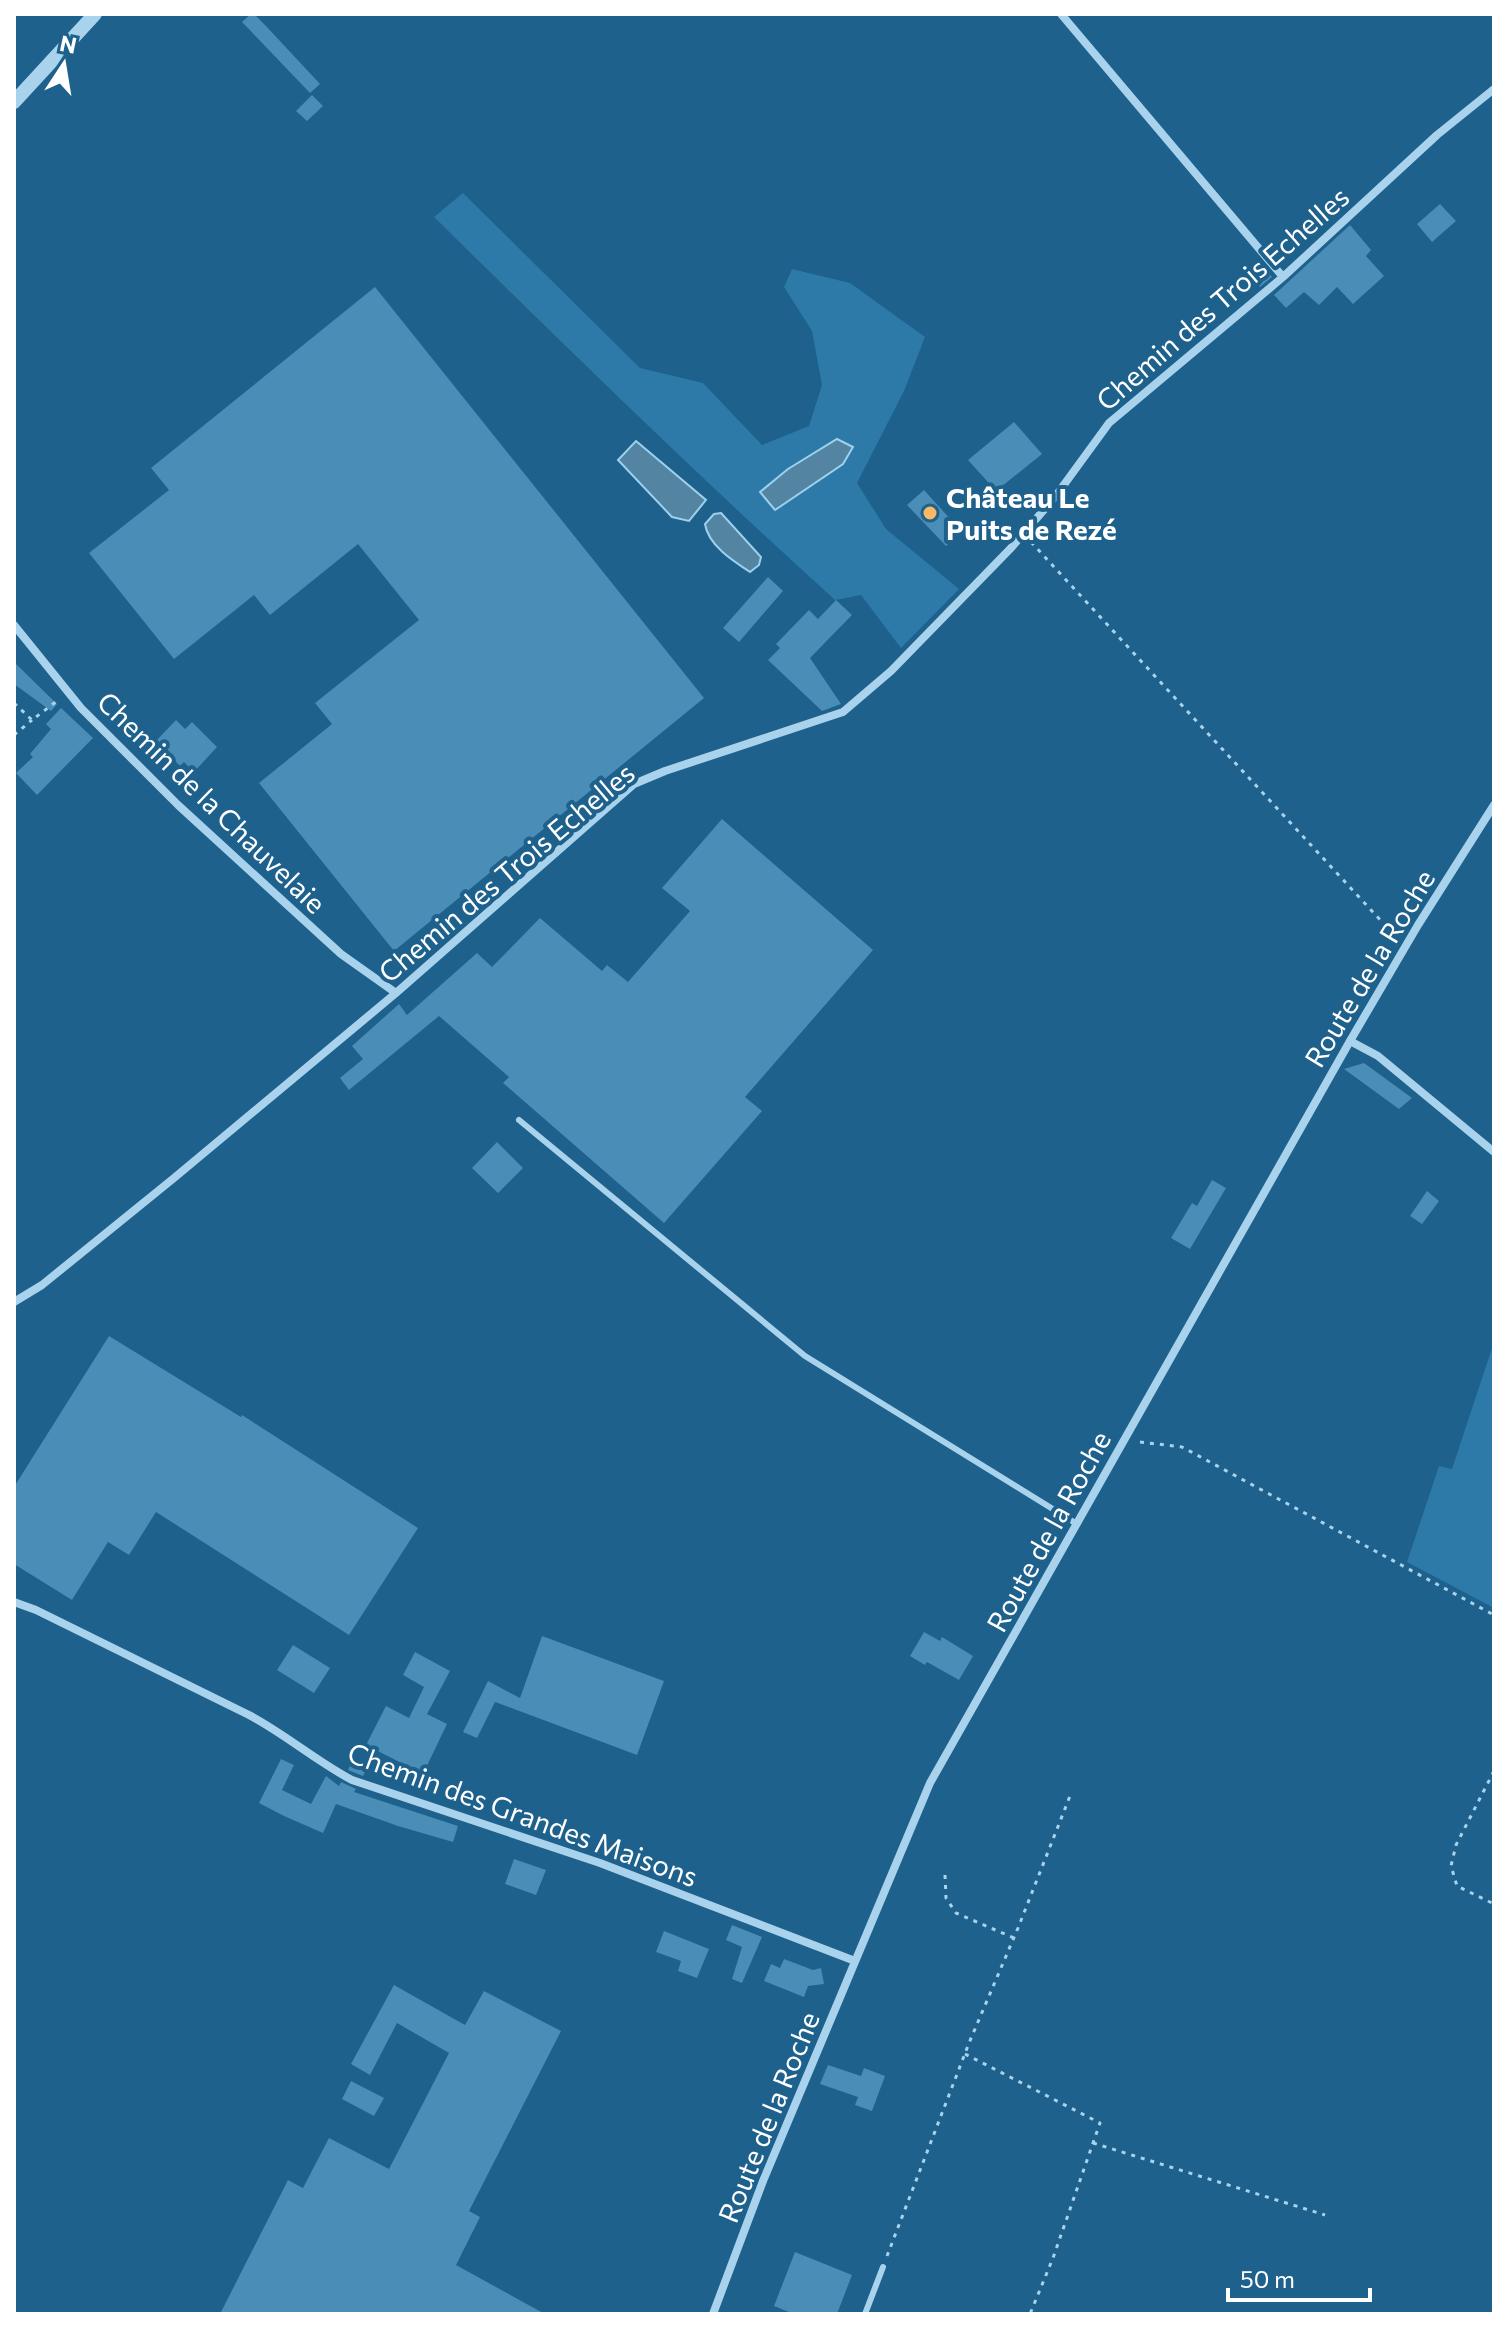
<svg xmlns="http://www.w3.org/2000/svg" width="1508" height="2328" font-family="Commissioner,sans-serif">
<rect width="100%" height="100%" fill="#1d618c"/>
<path fill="#2d7aa8" d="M463,193L640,368L703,383L762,445L809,426L822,385L812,331L784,287L792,269L850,283L925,337L904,391L857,483L886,529L959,589L901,648L861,595L835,600C698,476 566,347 434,217Z
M1494,1342V1608L1407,1562L1439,1466L1452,1469Z"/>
<path fill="#5384a1" stroke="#9cd1ee" stroke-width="2" d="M837,439L853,447L843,464L775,510L760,492L788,469Z
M636,441L706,500L689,521L672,517L618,460Z
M721,513L761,557L759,565L750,572C733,561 708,545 705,524L714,514Z"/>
<path fill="#4a8db6" d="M251,14H254L266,26L320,84L310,93L242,22Z
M312,95L323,106L307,121L296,111Z
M1440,204L1456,221L1432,242L1417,224Z
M1350,225L1371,250L1366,256L1384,276L1353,304L1337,287L1319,305L1304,292L1286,308L1274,295Z
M1263,267L1272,277L1260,287L1250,276Z
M375,287L704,698L394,951L259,783L332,724L315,703L419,620L358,544L270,615L254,595L174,659L89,553L169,490L151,468Z
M1014,422L1042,454L996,491L968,460Z
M924,490L962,532L946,546L907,505Z
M768,577L783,591L739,642L723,628Z
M836,600L852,615L810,658L841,704L822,711L768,660L780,648L776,644L809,610L818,619Z
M14,662L57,704L51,711L14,684Z
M61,708L93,738L37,795L16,773L33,757L30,754L51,729L46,724Z
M176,720L185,729L192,722L217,747L194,772L184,762L180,766L156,741Z
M722,819L873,950L745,1097L762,1111L664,1223L503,1083L509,1077L439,1016L349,1090L340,1078L363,1059L352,1046L399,1004L407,1015L477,953L492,967L540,918L602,971L607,965L628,982L690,911L662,888Z
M1364,1063L1412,1098L1399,1109L1344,1069Z
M497,1142L523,1168L498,1193L472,1168Z
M1212,1180L1226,1188L1190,1249L1171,1238L1192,1203L1197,1206Z
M1427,1191L1439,1201L1422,1224L1410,1216Z
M109,1336L241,1417L242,1415L418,1528L349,1635L156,1512L129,1555L108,1542L72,1600L14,1564V1487Z
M924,1632L940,1641L942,1637L973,1656L959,1680L927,1662L925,1665L910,1656Z
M542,1636L664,1681L637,1755L495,1702L477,1738L463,1732L488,1681L520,1698Z
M293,1645L330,1668L314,1693L277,1670Z
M415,1652L450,1671L427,1714L447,1724L423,1774L366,1745L386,1706L409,1718L424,1687L403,1675Z
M354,1758L368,1766L363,1776L348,1770Z
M281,1759L294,1765L282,1790L311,1804L326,1776L339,1786L341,1782L356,1789L354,1792L458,1826L453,1842L398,1826L336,1804L323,1833L284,1816L259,1803Z
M514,1859L546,1870L536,1895L505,1884Z
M732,1925L762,1937L742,1983L732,1979L742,1947L726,1940Z
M664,1931L709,1949L697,1978L678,1971L681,1961L656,1952Z
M784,1959L813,1970L821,1968L824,1984L808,1986L804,1997L764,1981L771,1964L780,1968Z
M394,1985L465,2025L484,1991L561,2031L469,2211L480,2217L456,2265L545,2314H220L288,2180L303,2188L329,2138L389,2169L449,2053L397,2023L370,2075L351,2064Z
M828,2065L861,2076L864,2068L885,2076L872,2111L855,2105L858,2097L820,2084Z
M351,2081L384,2098L374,2116L342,2099Z
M795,2252L852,2275L837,2314H794L774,2306Z"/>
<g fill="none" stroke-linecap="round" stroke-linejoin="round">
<path stroke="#a9d3ed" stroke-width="3" stroke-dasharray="4 6" stroke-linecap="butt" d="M1031,542L1395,936
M14,703L32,720L57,701
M14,735L32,720
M1140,1442L1182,1447L1494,1615
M1494,1771L1456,1845L1451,1866L1457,1886L1494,1904
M945,1875L946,1898L956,1913L1014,1938
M965,2054L1100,2123L1053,2258L1030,2314
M1093,2143L1325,2215
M887,2256L969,2043L1018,1928L1070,1796"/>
<path stroke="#a9d3ed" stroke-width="6" d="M519,1120L805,1356L1077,1524
M865,2314L883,2267"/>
<path stroke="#a9d3ed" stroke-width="8" d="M1061,14L1283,277
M14,625L81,708L178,805L341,954L396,993
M1350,1041L1378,1056L1494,1152
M14,1302L42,1285L174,1178L396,993L634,784L665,771L843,712L891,671L1011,548L1055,497L1109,423L1283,277L1437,135L1494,89
M14,1602L36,1610L249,1715C285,1734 316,1761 352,1780L600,1863L855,1961
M713,2314L763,2181L930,1783L1350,1041L1418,925L1494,805"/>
<path stroke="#a9d3ed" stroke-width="14" d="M14,102L95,14"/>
</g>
<circle fill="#fcb767" stroke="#1d618c" stroke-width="3" cx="930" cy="513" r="8"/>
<g text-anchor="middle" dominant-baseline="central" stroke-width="8" stroke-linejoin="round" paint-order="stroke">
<g font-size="28" fill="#fff" stroke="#1d618c">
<text transform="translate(1222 298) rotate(-41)">Chemin des Trois Echelles</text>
<text transform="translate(212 802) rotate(44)">Chemin de la Chauvelaie</text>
<text transform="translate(506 872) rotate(-40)">Chemin des Trois Echelles</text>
<text transform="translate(1369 968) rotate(-59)">Route de la Roche</text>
<text transform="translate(1048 1531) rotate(-61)">Route de la Roche</text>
<text transform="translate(523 1814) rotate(20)">Chemin des Grandes Maisons</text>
<text transform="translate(768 2117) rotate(-68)">Route de la Roche</text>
</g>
<g font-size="28" font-weight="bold" fill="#fff" stroke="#1d618c" text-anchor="start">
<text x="946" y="497">Château Le<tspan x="946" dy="32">Puits de Rezé</tspan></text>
</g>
</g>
<rect width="1508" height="2328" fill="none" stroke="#ffffff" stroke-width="32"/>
<g transform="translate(64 64) rotate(12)" stroke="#1d618c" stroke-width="6" paint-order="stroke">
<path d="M0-6L14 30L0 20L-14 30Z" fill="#ffffff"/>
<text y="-12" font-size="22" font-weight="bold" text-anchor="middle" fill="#ffffff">N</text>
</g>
<path d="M1228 2288v12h142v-12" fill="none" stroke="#ffffff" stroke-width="4"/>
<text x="1240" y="2288" font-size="24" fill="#ffffff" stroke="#1d618c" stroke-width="6" paint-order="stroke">50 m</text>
</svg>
